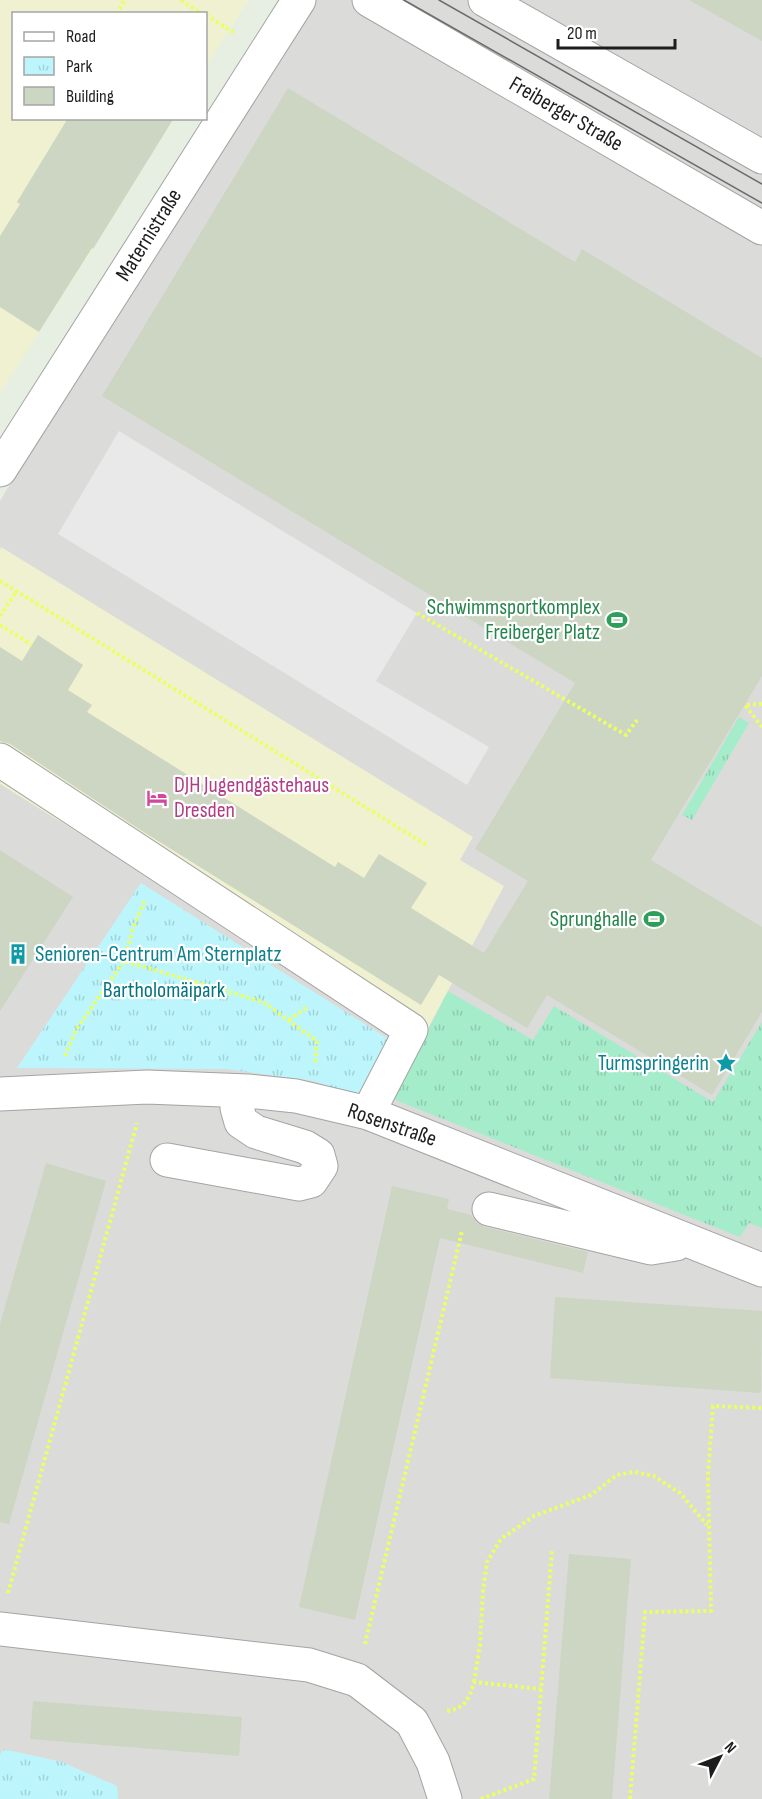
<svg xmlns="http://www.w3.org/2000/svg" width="762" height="1799" font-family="'Sofia Sans Condensed',sans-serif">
<defs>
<pattern id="grass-tufts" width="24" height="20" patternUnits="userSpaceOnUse" patternTransform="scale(1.5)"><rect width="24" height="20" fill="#a5eccb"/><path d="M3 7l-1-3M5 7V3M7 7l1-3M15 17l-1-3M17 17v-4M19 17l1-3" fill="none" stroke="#8ecaae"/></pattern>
<pattern id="park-tufts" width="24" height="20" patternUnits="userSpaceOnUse" patternTransform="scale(1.5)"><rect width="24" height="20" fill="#bcf6fc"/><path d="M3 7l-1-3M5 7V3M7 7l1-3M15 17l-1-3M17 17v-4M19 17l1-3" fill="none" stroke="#a1d2d8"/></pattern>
</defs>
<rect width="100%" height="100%" fill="#e6efe2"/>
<path fill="#dbdbda" d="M294,0H762V1799H0V501Z"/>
<path fill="#eff1d0" d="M0,0H249L206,67V14H14V118L174,119L93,249L0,393Z
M1,547L473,837L460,860L504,886L419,1045L0,784V550Z"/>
<path fill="url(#grass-tufts)" d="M739,717L749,723L692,820L682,815Z
M448,991L533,1040L554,1006L713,1102L762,1022V1228L749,1223L740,1237L393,1099Z"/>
<path fill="url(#park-tufts)" d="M141,883L387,1038L362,1098L314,1081L226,1069L17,1068Z
M3,1749L62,1762L117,1786L118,1799H0V1755Z"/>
<path fill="#e9e9e9" d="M119,431L417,613L376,681L489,747L467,785L58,534Z"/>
<path fill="#cdd6c2" d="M689,0H762V41Z
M288,88L575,262L582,249L762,358V676L651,860L762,927V1012L712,1095L547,995L527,1028L439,975L421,1005L142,831L10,744L0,741V647L22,661L38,635L83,665L68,690L92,705L87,712L335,867L338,862L364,878L379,854L427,883L411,908L484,953L528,881L475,849L575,683L102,396Z
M68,118H174L93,249L92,248L39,332L0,307V236L20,204L17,202Z
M0,850L73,897L0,1011Z
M46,1163L106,1181L9,1524L0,1522V1324Z
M392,1186L449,1199L447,1209L471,1215L477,1223L485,1227L588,1252L583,1273L440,1238L355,1620L299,1607Z
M555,1297L762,1311L761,1393L550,1378Z
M569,1554L631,1559L612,1799H549Z
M33,1701L242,1717L239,1756L30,1739Z"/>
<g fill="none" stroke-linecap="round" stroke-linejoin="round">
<g stroke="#a4a4a4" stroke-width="35">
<path id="minor" d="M369,0L762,228
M485,0L762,157
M0,470L299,0
M0,760L411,1030L368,1113
M0,1094L147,1087L248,1091L296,1096L368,1113L762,1270
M167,1160L299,1184L311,1181L321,1166L318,1155L305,1147L256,1132L241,1122L237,1108L238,1091
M489,1209L651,1248L676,1244
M0,1629L309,1665L357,1680L412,1722L433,1762L445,1799"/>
</g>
<path stroke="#ebff63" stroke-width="4" stroke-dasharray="3 3" stroke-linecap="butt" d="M181,0L202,14
M116,14L125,0
M206,15L236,34
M0,581L428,846
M417,613L626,735L637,720
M0,616L16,592
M0,625L32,645
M762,704L745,705L762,727
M124,961L133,928L145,900
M289,1020L308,1006
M65,1056L76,1030L124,961L263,1002L317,1041L315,1065
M8,1593L137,1123
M365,1644L462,1231
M474,1682L480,1645L483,1591L487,1562L501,1539L534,1516L591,1495L617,1475L634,1472L654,1476L680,1493L707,1525
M447,1711C466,1708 469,1699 474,1682L541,1689
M481,1799L534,1779L552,1550
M630,1799L645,1612L711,1611L708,1475L713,1406L762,1408"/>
<use href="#minor" stroke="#fff" stroke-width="33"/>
<path stroke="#6b6b6b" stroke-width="1.5" d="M404,0L762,203
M439,0L762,184"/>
</g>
<defs>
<g id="stadium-bare" transform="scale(1.62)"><path d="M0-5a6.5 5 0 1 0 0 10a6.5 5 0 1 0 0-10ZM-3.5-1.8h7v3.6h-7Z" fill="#2e9e5b" stroke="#fff" stroke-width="2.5" paint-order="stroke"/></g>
<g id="hotel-bare" transform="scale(1.62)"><path d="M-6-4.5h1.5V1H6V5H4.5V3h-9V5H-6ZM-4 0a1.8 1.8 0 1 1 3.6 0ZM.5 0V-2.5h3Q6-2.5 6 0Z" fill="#d1479c" stroke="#fff" stroke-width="2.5" paint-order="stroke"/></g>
<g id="building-bare" transform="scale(1.62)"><path d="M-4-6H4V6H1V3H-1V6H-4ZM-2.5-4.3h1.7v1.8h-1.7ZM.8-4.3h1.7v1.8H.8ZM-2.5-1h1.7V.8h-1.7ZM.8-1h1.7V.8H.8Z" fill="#0f9aa8" stroke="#fff" stroke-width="2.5" paint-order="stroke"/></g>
<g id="sight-bare" transform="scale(1.62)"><path d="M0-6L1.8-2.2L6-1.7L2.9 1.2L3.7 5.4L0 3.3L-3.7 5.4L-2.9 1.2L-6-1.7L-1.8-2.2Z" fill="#0f9aa8" stroke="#fff" stroke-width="2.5" paint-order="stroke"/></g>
</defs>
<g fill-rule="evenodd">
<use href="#stadium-bare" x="617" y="620"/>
<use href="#hotel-bare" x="157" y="798"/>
<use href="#stadium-bare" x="654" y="919"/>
<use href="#building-bare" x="18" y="954"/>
<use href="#sight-bare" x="726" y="1063"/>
</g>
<g text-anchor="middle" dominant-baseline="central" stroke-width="4.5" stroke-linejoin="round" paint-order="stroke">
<g font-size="22" fill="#1d1d1d" stroke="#fff">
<text transform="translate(566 114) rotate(30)">Freiberger Straße</text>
<text transform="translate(149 235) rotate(-58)">Maternistraße</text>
<text transform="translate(392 1125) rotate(19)">Rosenstraße</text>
</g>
<g font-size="22" fill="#27864d" stroke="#fff" text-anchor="end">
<text x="600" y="607">Schwimmsportkomplex<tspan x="600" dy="25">Freiberger Platz</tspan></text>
<text x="637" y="919">Sprunghalle</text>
</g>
<g font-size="22" fill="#b23c85" stroke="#fff" text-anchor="start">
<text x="174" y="785">DJH Jugendgästehaus<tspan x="174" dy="25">Dresden</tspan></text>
</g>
<g font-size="22" fill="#0d838f" stroke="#fff" text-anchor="start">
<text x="35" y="954">Senioren-Centrum Am Sternplatz</text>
<text x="709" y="1063" text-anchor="end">Turmspringerin</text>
</g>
<g font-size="22" fill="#057481" stroke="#fff">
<text x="164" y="990">Bartholomäipark</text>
</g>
</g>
<rect x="12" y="12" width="195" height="108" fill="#ffffff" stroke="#a5a5a5" stroke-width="1.5"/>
<rect x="24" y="32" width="30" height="9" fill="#ffffff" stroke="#a5a5a5" stroke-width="1.5"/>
<text x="66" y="42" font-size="18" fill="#1d1d1d">Road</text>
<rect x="24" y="57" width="30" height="18" fill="url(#park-tufts)" stroke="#a5a5a5" stroke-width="1.5"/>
<text x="66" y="72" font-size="18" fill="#1d1d1d">Park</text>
<rect x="24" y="87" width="30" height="18" fill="#cdd6c2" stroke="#a5a5a5" stroke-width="1.5"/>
<text x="66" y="102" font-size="18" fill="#1d1d1d">Building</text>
<g transform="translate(720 1757) rotate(48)" stroke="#ffffff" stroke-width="4.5" paint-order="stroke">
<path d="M0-4.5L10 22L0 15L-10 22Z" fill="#1d1d1d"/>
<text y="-9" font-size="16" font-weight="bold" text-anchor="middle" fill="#1d1d1d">N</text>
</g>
<path d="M558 39v9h117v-9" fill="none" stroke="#1d1d1d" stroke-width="3"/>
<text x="567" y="39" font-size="18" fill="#1d1d1d" stroke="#ffffff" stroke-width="4.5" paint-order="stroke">20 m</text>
</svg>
